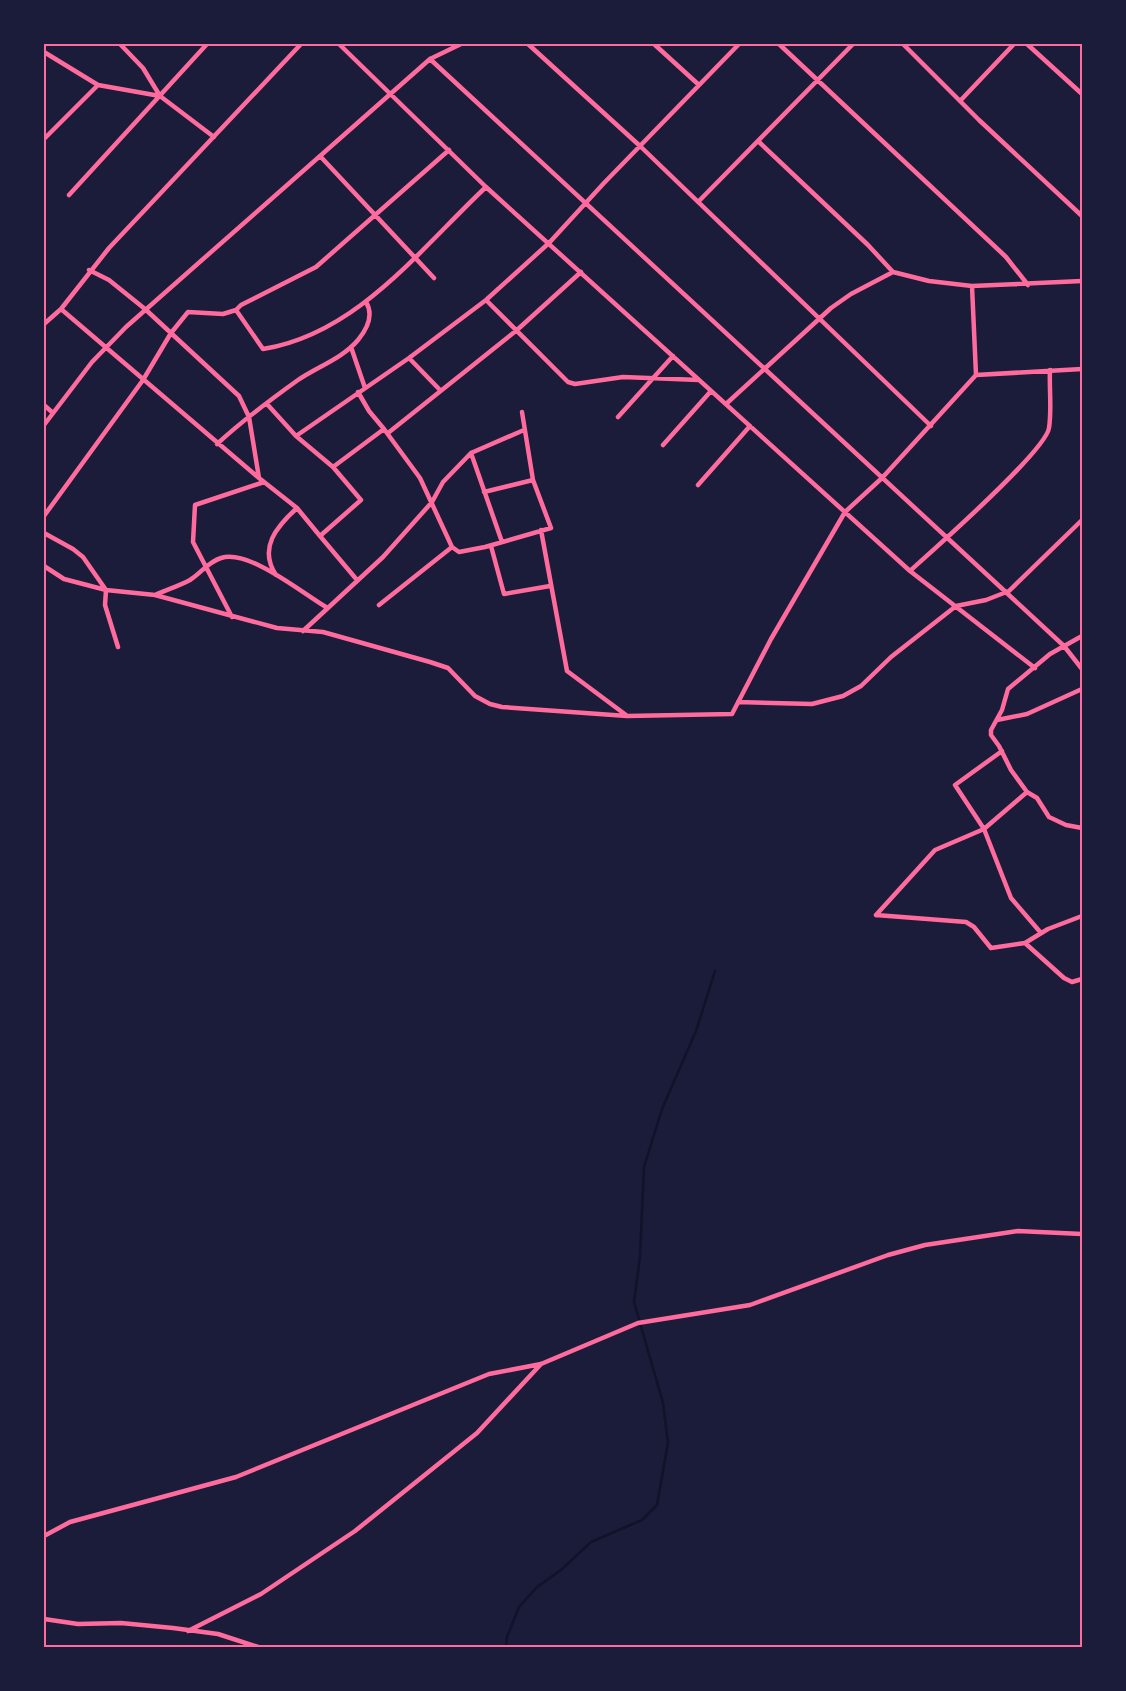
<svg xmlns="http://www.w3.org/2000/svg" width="1126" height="1691" font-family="Inter,sans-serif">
<rect width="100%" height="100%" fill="#1b1b3a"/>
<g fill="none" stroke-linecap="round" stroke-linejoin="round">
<path stroke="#12122b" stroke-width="2.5" d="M506,1647L507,1637L519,1607L537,1587L561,1570L591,1542L642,1520L657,1505L668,1443L663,1403L634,1302L640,1257L644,1167L662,1109L696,1031L715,971"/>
<path stroke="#ff6b9d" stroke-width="4.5" d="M120,44L143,68L160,96
M339,44L486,187L910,571L1035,668
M528,44L640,146L931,426
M654,44L699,85
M779,44L1006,257L1028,285
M903,44L979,120L1082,216
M1027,44L1082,94
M44,52L98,85L160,96L214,137
M430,59L1064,646L1082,669
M960,101L1014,44
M44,139L98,85
M758,141L868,245L893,272L929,281L972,286L1082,281
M449,150L316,267L241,305L236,310L263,349C357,334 420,249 486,187
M320,156L434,278
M69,195L207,44
M698,202L853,44
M89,270L109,280L145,309L239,396L249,417L259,478L297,508L320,536
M486,300L568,382L575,384L623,377L699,380
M61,309L259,478
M44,324L61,309L109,248L301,44
M351,347L365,388
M409,358L440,390
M976,375L1082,369
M267,404L296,436L333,467L361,500L320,536L357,580
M726,404L831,308L851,294L893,272
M44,405L53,413
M618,417L673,356
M44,425L92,362L126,327L430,59L461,44
M384,429L420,478L452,547L459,552L485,547L551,528L533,480L522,412
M388,433L517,330L581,272
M296,436L409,358L486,300L549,243L604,183L739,44
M217,444C242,421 270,400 298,380C317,367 343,358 358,340C367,329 374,315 366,302
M663,445L711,391
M333,467L384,429L369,411L358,392
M698,485L750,426
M484,492L533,480
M44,516L143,380L171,333L188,312L223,314L236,310
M541,530L567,671L626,715
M44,533L73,549L83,557L106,590L105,605L118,647
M502,542L471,453L524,430
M491,546L504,594L550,586
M44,566L64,579L106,590L155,595L277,628L323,632L430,662L448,668L475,696L490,704L502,707L627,716L732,714L771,639L845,512L882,478L976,375L972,286
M910,571C934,549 1045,452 1049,428C1052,409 1049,388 1050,370
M276,575C258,548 277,526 297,508
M155,595C166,590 179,586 190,580C201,573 208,562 221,558C249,549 302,593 326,607
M379,605L452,547
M232,617L193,542L195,505L264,482
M303,631L383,557L432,502L443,482L471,453
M1082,636L1050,654L1008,689L1002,710L991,730V735L999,746L1011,770L1027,792L1037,798L1049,817L1066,825L1082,828
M738,702L812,704L843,696L861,686L891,657L956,606L986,600L1009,591L1082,520
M997,720L1027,714L1082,689
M1002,751L955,785L984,829L1011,898L1041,933
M876,915L966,922L974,927L991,948L1025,943L1048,929L1082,916
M876,915L935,850L984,829L1027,792
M1025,943L1064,978L1072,982L1082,979
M44,1536L70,1522L236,1477L489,1374L541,1364L638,1323L750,1305L888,1255L925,1245L1018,1231L1082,1234
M44,1619L78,1624L121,1623L173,1628L218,1634L258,1647
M188,1631L261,1594L355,1531L477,1433L541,1364"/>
</g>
<rect width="1126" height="1691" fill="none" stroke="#1b1b3a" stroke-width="90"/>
<rect x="45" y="45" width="1036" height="1601" fill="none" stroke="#ff6b9d" stroke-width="2"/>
</svg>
